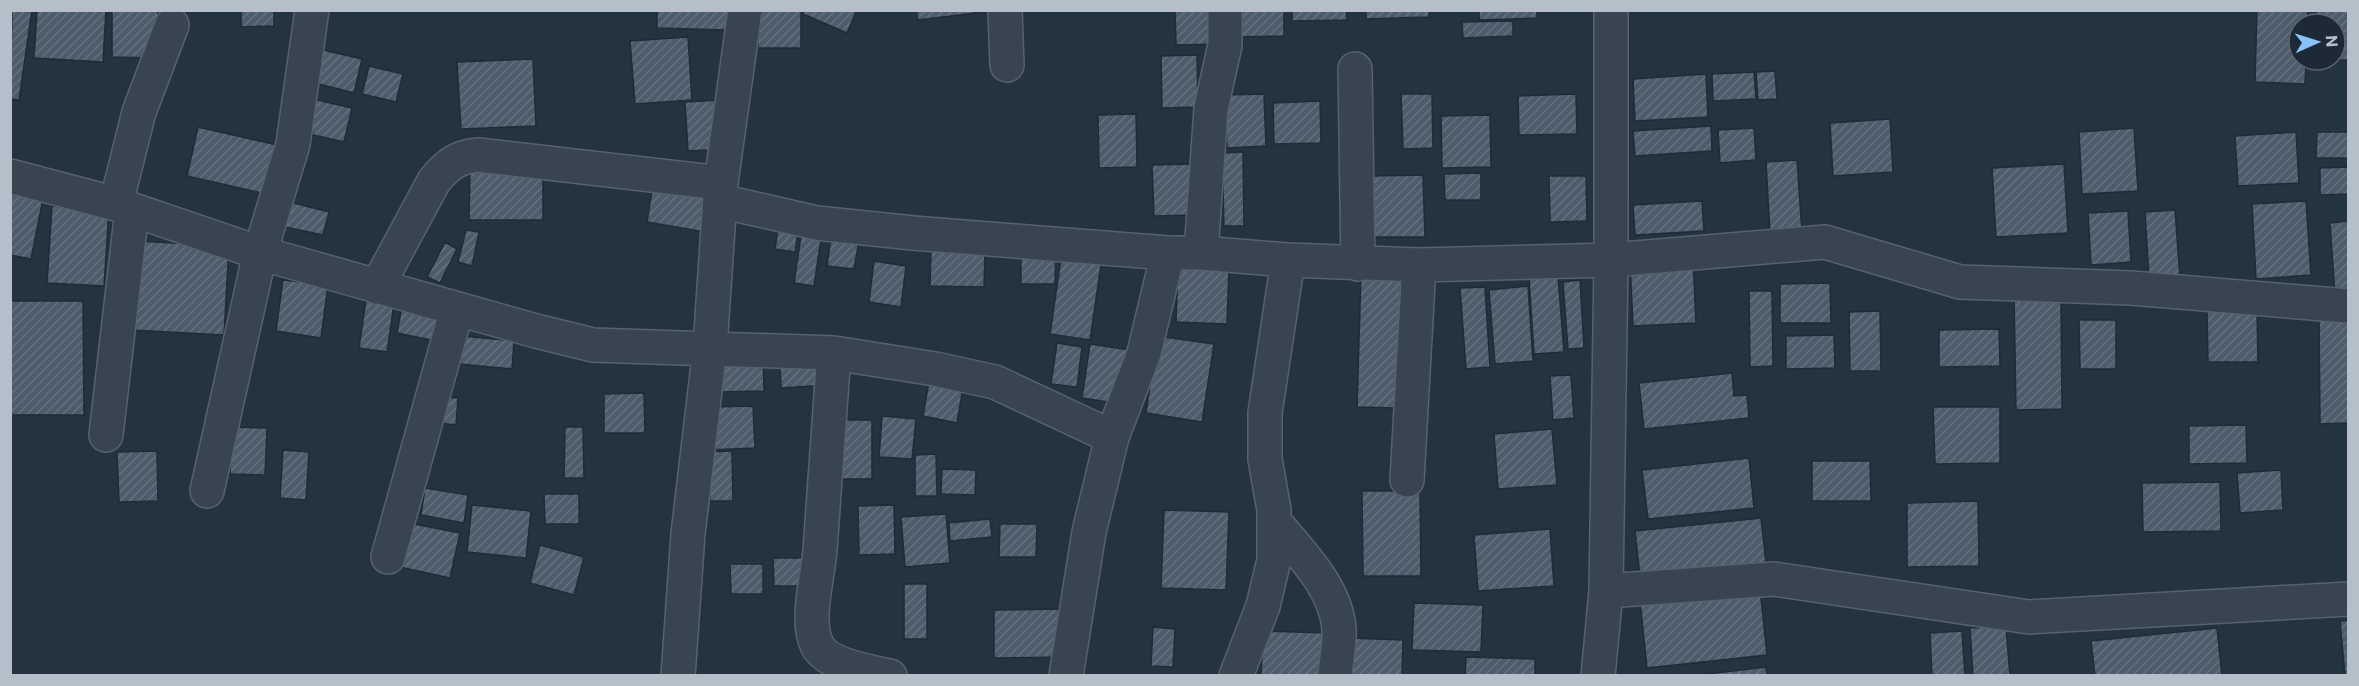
<svg xmlns="http://www.w3.org/2000/svg" width="2359" height="686" font-family="Commissioner,sans-serif">
<defs>
<pattern id="building-hatch" width="6" height="6" patternUnits="userSpaceOnUse" patternTransform="scale(1.5)"><rect width="6" height="6" fill="#4d5c6b"/><path d="M-1 1l2-2M0 6l6-6M5 7l2-2" fill="none" stroke="#64727f"/></pattern>
</defs>
<rect width="100%" height="100%" fill="#243340"/>
<path fill="url(#building-hatch)" stroke="#1f2b37" stroke-width="1.5" d="M12,10H32L19,100L10,99Z
M37,10H106L103,62L34,58Z
M112,10H158L157,58L112,57Z
M241,10H274V26L241,27Z
M657,10H728L727,30L657,28Z
M804,10H852L856,12L847,33L803,14Z
M916,10H992V11L918,20Z
M1175,10H1220L1221,44L1176,45Z
M1231,10H1284V36L1232,37Z
M1292,10H1346L1347,20L1292,21Z
M1366,10H1429V17L1366,19Z
M1479,10H1537V18L1479,20Z
M2257,10H2308L2307,24H2299V60H2306L2305,84L2255,82Z
M2317,10H2348V60H2335V24H2316Z
M758,11H801V48H758Z
M1513,21V36L1463,38L1462,22Z
M688,37L692,100L635,104L630,41Z
M323,50L362,59L354,93L315,83Z
M1197,55L1198,107L1162,108L1161,56Z
M533,59L536,126L461,129L457,62Z
M369,66L403,74L396,102L362,94Z
M1775,71L1777,99L1758,100L1756,72Z
M1754,72L1756,99L1713,101L1712,74Z
M1706,74L1708,117L1635,121L1633,79Z
M1264,94L1266,146L1227,148L1225,95Z
M1401,94H1432L1433,148L1403,149Z
M1576,94L1577,134L1519,135L1518,96Z
M313,99L352,108L344,142L305,133Z
M721,100L724,149L688,151L685,102Z
M1320,101L1321,143L1274,144L1273,103Z
M1136,114L1137,167L1099,168L1098,115Z
M1490,115L1491,167L1442,168L1441,116Z
M1890,119L1893,172L1833,176L1830,123Z
M1711,126L1712,151L1635,156L1633,131Z
M198,127L281,146L270,195L187,176Z
M1754,128L1756,160L1720,163L1718,130Z
M2134,128L2138,191L2082,194L2079,132Z
M2296,132L2299,183L2238,186L2235,136Z
M2317,132H2348V158H2316Z
M1243,152L1244,226H1224L1222,153Z
M1797,160L1802,232L1770,234L1766,162Z
M1195,164L1197,215L1154,216L1152,165Z
M2064,164L2068,233L1996,237L1992,168Z
M470,165L543,166V220H469Z
M2348,167V194L2320,195V168Z
M1481,173V200H1445L1444,174Z
M1423,175L1425,237H1374L1372,176Z
M1549,176H1586L1587,221L1550,222Z
M654,178L712,187L705,232L647,222Z
M10,193L43,199L31,259L10,255Z
M1702,201L1704,231L1635,235L1633,205Z
M2306,201L2311,275L2256,279L2252,204Z
M290,202L329,212L323,235L285,227Z
M52,206L109,210L104,286L47,283Z
M2175,210L2180,278L2149,279L2145,212Z
M2128,211L2131,262L2091,265L2088,213Z
M779,221L799,224L795,252L775,249Z
M2348,221V295L2335,296L2330,223Z
M466,230L479,232L472,266L458,262Z
M801,236L821,239L814,286L794,283Z
M831,237L859,241L854,269L827,266Z
M136,241L229,246L224,335L131,330Z
M445,242L457,249L440,283L427,277Z
M1063,245L1103,251L1090,340L1050,334Z
M931,249L985,250L984,287L930,286Z
M1021,249L1056,250L1055,284H1021Z
M1693,259L1696,323L1633,326L1630,262Z
M874,261L906,266L901,307L869,302Z
M1178,266L1229,267L1227,324L1176,322Z
M1361,272L1401,273L1398,408L1357,407Z
M1558,276L1564,352L1534,354L1529,278Z
M283,280L328,285L321,338L276,331Z
M1580,280L1584,348L1568,349L1563,282Z
M1830,283L1831,323H1780V284Z
M1528,286L1533,361L1495,364L1489,290Z
M1485,287L1490,367L1466,369L1460,288Z
M1749,291H1772L1773,366L1750,367Z
M367,293L395,297L387,352L359,348Z
M2014,294H2061L2062,409L2016,410Z
M403,300L442,309L436,341L397,333Z
M10,301H83L84,415H10Z
M2207,310H2257L2258,362H2208Z
M1880,311L1881,371H1850L1849,312Z
M2348,317V423L2320,424L2319,318Z
M2079,320H2116V369H2080Z
M1999,329L2000,366L1939,367V330Z
M451,335L514,341L512,369L448,363Z
M1834,335L1835,368L1786,369V336Z
M1157,336L1214,344L1202,422L1146,413Z
M1057,343L1082,347L1077,387L1051,384Z
M1090,344L1130,350L1122,404L1082,398Z
M763,354L764,391L717,392L715,356Z
M826,361L827,385L781,388L780,364Z
M1732,373L1734,396L1747,395L1749,418L1644,429L1639,383Z
M930,375L964,382L957,423L923,416Z
M1571,375L1574,418L1553,420L1550,376Z
M644,393L645,433H604V394Z
M441,397L458,398L456,425L439,423Z
M753,406L755,448L709,450L707,407Z
M1933,407H2000V463L1935,464Z
M882,416L916,419L912,459L879,457Z
M836,420H872V479H836Z
M2246,425L2247,463L2189,464V426Z
M232,427L267,428L265,475L230,474Z
M565,427H583L584,478H564Z
M1552,429L1557,485L1498,489L1494,434Z
M283,450L309,452L306,500L280,498Z
M157,451L158,501L119,502L117,452Z
M732,451L733,501H710L708,452Z
M936,454L937,496H915V455Z
M1749,458L1754,508L1648,519L1642,470Z
M1812,461H1870L1871,501H1812Z
M942,469L976,470L975,495L941,494Z
M2281,470L2283,510L2240,513L2237,473Z
M2220,482L2221,531L2143,532L2142,483Z
M425,488L468,495L464,523L421,515Z
M1362,491H1420L1421,576H1363Z
M544,494H579V524H545Z
M1978,501L1979,566L1907,567V503Z
M472,505L531,511L526,558L467,552Z
M894,505L895,554L859,555L858,506Z
M1164,510L1229,512L1226,590L1161,588Z
M946,514L950,563L905,567L901,517Z
M1761,518L1766,563L1640,576L1635,531Z
M990,519L992,537L950,541L949,523Z
M404,522L460,533L450,578L395,566Z
M1000,524H1037L1036,557H999Z
M1550,529L1554,586L1478,591L1474,535Z
M540,545L584,557L574,595L530,583Z
M773,558H807V586H774Z
M730,564H763V594H731Z
M904,584H927V639H904Z
M1760,588L1767,655L1647,668L1640,601Z
M1414,603L1483,605L1481,652L1412,650Z
M1067,609L1068,657L994,658V610Z
M2348,620V676H2345L2340,621Z
M2006,626L2010,676H1973L1970,628Z
M1153,627L1175,629L1173,667L1151,666Z
M2217,628L2222,676H2095L2091,641Z
M1263,631L1328,633L1327,676H1261Z
M1962,631L1965,676H1932L1930,633Z
M1348,638L1403,640L1402,676H1348Z
M1466,657L1535,659V676H1465Z
M1766,667L1767,676H1691Z"/>
<g fill="none" stroke-linecap="round" stroke-linejoin="round">
<g stroke="#56626d" stroke-width="36">
<path id="minor" d="M1005,10L1007,65
M1355,69L1358,264
M10,176L116,204L260,253L536,331L593,345L834,353C829,419 825,484 820,550C818,577 805,620 817,645C827,665 869,672 890,676
M720,201L817,223L913,233L1168,253H1201L1288,260L1419,265L1611,260L1825,242L1960,282L2131,288L2348,306
M116,204L139,112L172,25
M1201,253L1211,108L1225,45V10
M377,287L434,181C447,165 457,157 478,155L721,183
M834,353L935,369L995,382L1112,437
M106,435L132,210
M1407,480L1419,265
M207,491L260,253L293,144L312,10
M1274,521C1299,552 1336,587 1339,629C1340,644 1336,661 1335,676
M388,557L457,309
M1606,591L1774,579L2029,617L2348,599
M678,676L688,534L710,348L721,183L745,10
M1066,676L1089,532L1112,437L1144,353L1168,253
M1236,676L1263,606L1274,560V510L1265,459V413L1288,260
M1598,676L1606,591L1611,260V10"/>
</g>
<use href="#minor" stroke="#384450" stroke-width="33"/>
</g>
<rect width="2359" height="686" fill="none" stroke="#b4bfca" stroke-width="24"/>
<g transform="translate(2317 42) rotate(87)"><circle r="28" fill="#1d2935" stroke="#596571" stroke-width="1.5"/>
<path d="M0-4.5L10 22L0 15L-10 22Z" fill="#88c2fb"/>
<text y="-9" font-size="16" font-weight="bold" text-anchor="middle" fill="#b4bfca">N</text>
</g>
</svg>
